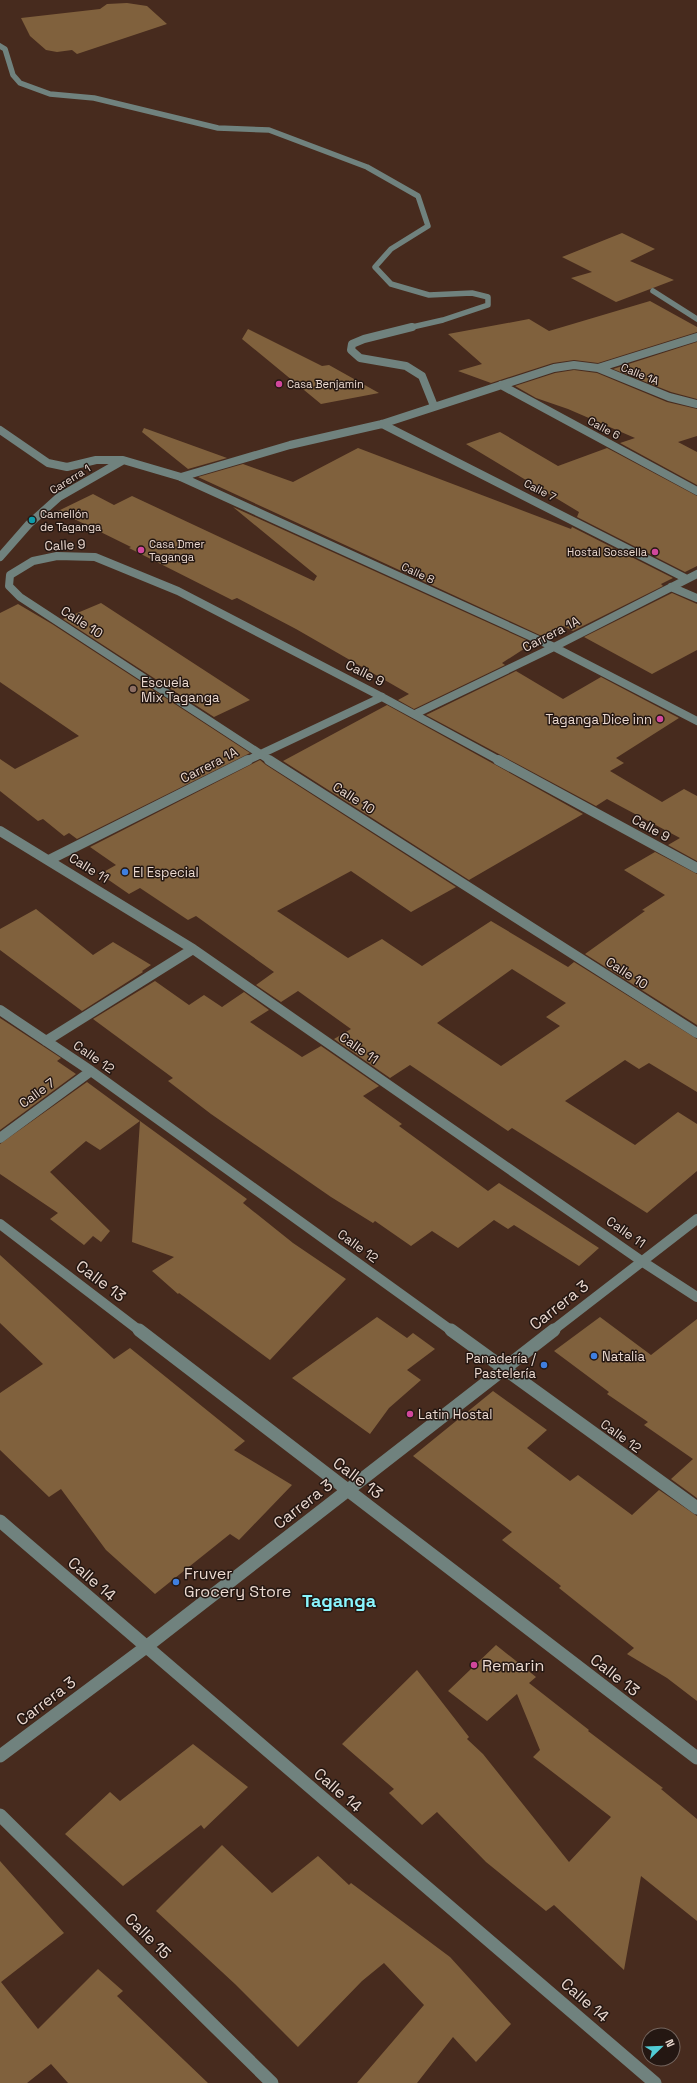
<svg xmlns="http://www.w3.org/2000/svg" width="697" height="2083" font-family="'Space Grotesk',sans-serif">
<rect width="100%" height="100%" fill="#472b1e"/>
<path fill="#80613d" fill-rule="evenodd" d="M127,3L147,6L167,24L77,54L72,50L57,52L46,50L30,36L21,18L100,9L107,4Z
M622,233L655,249L630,261L674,280L616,302L571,278L592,272L562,257Z
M650,301L697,327V332L598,363L574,360L553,363L491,383L458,371L482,364L448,334L529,319L549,331Z
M248,329L322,366L329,365L379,393L321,404L242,339Z
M697,342V399L671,392L613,369Z
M574,370L597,373L667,402L697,409V436L678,442L697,452V485L620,443L635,438L568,409L536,398L515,386L555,373Z
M144,428L227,458L188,469L142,432Z
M500,432L558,466L607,448L697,496V566L685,572L577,517L579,512L466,444Z
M358,448L571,529L572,527L673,578L661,584L663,586L573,631L563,626L544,637L198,477L243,464L293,482Z
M93,494L114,505L132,496L314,581L317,576L233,507L533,643L502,663L505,665L414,709L398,700L409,694L296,629L237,598L232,600L129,548L131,547L58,511Z
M672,593L697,604V650L652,674L584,637Z
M101,603L250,700L214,717L63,619Z
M18,604L52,624L250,753L77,839L69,833L64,836L43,819L38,821L0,791V759L15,769L79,736L0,682V613Z
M516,671L563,699L601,677L679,718L616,758L624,763L610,771L662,802L684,789L697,796V861L668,845L680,838L607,799L596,806L426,715Z
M387,705L492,763L583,814L469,880L283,761Z
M260,760L266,765L456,887L411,912L351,871L277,911L348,958L382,939L422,966L491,921L568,967L574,962L697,1039V1092L649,1063L639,1069L625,1060L565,1101L635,1145L678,1112L697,1124V1171L647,1213L512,1128L508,1131L410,1065L390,1078L334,1039L351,1029L298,991L281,1002L256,985L274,972L196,916L188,920L140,888L129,894L100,874L116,865L90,847ZM512,969L566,1003L546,1017L560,1026L501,1066L437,1023Z
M655,852L697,874V1025L585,954L645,911L642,910L665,895L624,870Z
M36,909L93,955L113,942L151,965L142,971L143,972L82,1011L0,950V929Z
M155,981L189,1005L204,995L222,1007L244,992L269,1010L250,1022L302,1057L321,1046L379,1086L363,1096L402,1124L399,1126L488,1191L499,1183L599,1248L579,1266L514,1225L508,1229L494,1220L458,1248L432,1231L411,1246L375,1221L373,1223L331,1197L211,1114L168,1081L173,1078L93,1019Z
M0,1018L61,1058L57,1061L76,1074L0,1130Z
M87,1082L140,1121L100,1150L86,1141L50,1172L110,1231L101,1242L93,1236L84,1245L50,1219L58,1213L0,1174V1144Z
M140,1121L247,1199L243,1203L293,1243L346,1279L270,1360L179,1293L178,1294L152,1271L174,1257L132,1242Z
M0,1255L114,1359L130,1348L245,1441L234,1450L292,1485L239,1540L230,1534L155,1594L106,1550L61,1489L49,1497L0,1450V1393L43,1364L0,1323Z
M377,1317L407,1338L413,1333L435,1349L407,1370L421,1380L389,1408L370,1434L292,1378Z
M600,1317L651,1355L697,1319V1498L671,1479L693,1459L644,1425L648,1422L607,1394L609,1392L554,1351Z
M493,1391L547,1430L527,1448L570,1481L578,1475L632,1515L659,1490L697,1516V1701L667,1678L627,1654L634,1648L559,1588L561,1586L502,1540L512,1532L413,1456Z
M496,1645L536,1677L529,1683L589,1730L588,1731L663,1788L661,1789L697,1819V1921L641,1876L624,1970L554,1905L546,1911L486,1862L437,1812L422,1825L389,1793L394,1789L342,1744L417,1670L469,1737L467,1739L483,1754L569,1862L611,1817L533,1757L540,1750L517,1694L487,1721L448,1691Z
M193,1744L248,1787L204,1829L201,1825L123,1886L65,1834L110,1792L120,1801Z
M222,1845L272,1893L318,1856L349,1885L351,1883L450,1957L511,2024L476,2062L453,2037L417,2083H357L424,2005L384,1963L362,1981L298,2047L235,1984L156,1911Z
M0,1861L64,1933L1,1982L38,2029L98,1969L123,1991L117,1996L208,2083H68L51,2064L27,2083H0Z"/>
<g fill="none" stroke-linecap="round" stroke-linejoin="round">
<path stroke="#70827e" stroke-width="5.5" d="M0,46L5,49L13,75L20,83L50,94L94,98L218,128L269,130L367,167L418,196L428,226L391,249L375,267L391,284L429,295L472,293L488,297V305L443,320L408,328
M653,291L697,319"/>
<path stroke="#70827e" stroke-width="8" d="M412,327L364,339L352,344L351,350L360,358L406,366L422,376L434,406
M598,368L697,337
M501,385L697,491
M382,424L687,579
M0,430L48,463L67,467L96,460H123L181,477L554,647L697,721
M181,477L290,445L382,424L554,368L574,365L598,368L669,397L697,404
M0,557L29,524L59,497L122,461
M671,587L697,598
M415,714L554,647L697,574
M246,761L382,697
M271,761L20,597L9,586L10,575L33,561L57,556L95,557L178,591L382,697L500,761"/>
<path stroke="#70827e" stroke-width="10" d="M269,760L697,1033
M498,760L697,868
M0,831L193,949L643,1262L697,1297
M49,860L248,760
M0,1010L91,1071L452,1331
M46,1041L193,949
M0,1138L91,1071
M0,1224L140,1331
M552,1331L697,1219"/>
<path stroke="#70827e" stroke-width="13" d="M139,1330L697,1758
M451,1330L697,1508
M0,1521L655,2083
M0,1756L146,1647L554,1330
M0,1815L272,2083"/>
</g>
<g fill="#d1479c" stroke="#241712" stroke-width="1.5">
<circle cx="279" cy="384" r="4"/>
<circle cx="141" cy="550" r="4"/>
<circle cx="655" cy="552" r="4"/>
<circle cx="660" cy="719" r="4"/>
<circle cx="410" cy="1414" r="4"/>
<circle cx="474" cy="1665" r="4"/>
</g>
<circle fill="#0f9aa8" stroke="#241712" stroke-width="1.5" cx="32" cy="520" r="4"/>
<circle fill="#8d6e63" stroke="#241712" stroke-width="1.5" cx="133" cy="689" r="4"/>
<g fill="#3f7fe0" stroke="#241712" stroke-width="1.5">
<circle cx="125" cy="872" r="4"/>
<circle cx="594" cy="1356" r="4"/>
<circle cx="544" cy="1365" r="4"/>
<circle cx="176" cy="1582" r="4"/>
</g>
<g text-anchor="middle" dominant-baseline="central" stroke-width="3" stroke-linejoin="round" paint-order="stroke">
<g font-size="11" fill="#ebd9d0" stroke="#241712">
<text transform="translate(640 374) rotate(22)">Calle 1A</text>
<text transform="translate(604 428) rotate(28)">Calle 6</text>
<text transform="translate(70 479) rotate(-32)">Carerra 1</text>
<text transform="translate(540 490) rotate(27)">Calle 7</text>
<text transform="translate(418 573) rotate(25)">Calle 8</text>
</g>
<g font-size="11" fill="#ebd9d0" stroke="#241712" text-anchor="start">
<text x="287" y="384">Casa Benjamin</text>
<text x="40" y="514">Camellón<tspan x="40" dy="13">de Taganga</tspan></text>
<text x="149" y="544">Casa Dmer<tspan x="149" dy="13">Taganga</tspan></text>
<text x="647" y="552" text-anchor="end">Hostal Sossella</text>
</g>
<g font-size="13" fill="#ebd9d0" stroke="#241712">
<text transform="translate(65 545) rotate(-3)">Calle 9</text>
<text transform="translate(82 622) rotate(33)">Calle 10</text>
<text transform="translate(551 634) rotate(-27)">Carrera 1A</text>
<text transform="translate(365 673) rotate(27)">Calle 9</text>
<text transform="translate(209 765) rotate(-27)">Carrera 1A</text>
<text transform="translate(354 798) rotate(33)">Calle 10</text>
<text transform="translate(651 828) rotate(29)">Calle 9</text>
<text transform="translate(89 868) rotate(32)">Calle 11</text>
<text transform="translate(627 973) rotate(33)">Calle 10</text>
<text transform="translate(359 1048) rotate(35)">Calle 11</text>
<text transform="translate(94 1057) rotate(35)">Calle 12</text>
<text transform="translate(37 1093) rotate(-36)">Calle 7</text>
<text transform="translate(626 1232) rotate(35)">Calle 11</text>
<text transform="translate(358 1246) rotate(36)">Calle 12</text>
<text transform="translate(621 1436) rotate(36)">Calle 12</text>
</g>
<g font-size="13" fill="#ebd9d0" stroke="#241712" text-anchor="start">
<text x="141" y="682">Escuela<tspan x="141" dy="15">Mix Taganga</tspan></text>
<text x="652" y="719" text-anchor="end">Taganga Dice inn</text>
<text x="133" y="872">El Especial</text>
<text x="602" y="1356">Natalia</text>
<text x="536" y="1358" text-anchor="end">Panadería /<tspan x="536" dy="15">Pastelería</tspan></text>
<text x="418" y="1414">Latin Hostal</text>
</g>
<g font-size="16" fill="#ebd9d0" stroke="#241712">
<text transform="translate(101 1281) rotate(37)">Calle 13</text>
<text transform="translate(559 1305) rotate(-38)">Carrera 3</text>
<text transform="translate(358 1478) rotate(37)">Calle 13</text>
<text transform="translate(303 1504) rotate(-38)">Carrera 3</text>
<text transform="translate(92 1579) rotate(41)">Calle 14</text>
<text transform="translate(615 1675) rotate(38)">Calle 13</text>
<text transform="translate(46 1701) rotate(-37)">Carrera 3</text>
<text transform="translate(338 1790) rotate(41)">Calle 14</text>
<text transform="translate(148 1936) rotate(45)">Calle 15</text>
<text transform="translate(585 2000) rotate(41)">Calle 14</text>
</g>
<g font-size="16" fill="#ebd9d0" stroke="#241712" text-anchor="start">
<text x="184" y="1573">Fruver<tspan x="184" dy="18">Grocery Store</tspan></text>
<text x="482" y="1665">Remarin</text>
</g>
<g font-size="18" font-weight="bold" fill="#8af6fe" stroke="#241712">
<text x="339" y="1600">Taganga</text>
</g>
</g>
<g transform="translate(661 2047) rotate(67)"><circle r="19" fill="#241712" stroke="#74655e"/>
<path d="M0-3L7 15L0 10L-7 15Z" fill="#51ccd5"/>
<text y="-6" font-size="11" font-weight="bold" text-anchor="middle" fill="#ebd9d0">N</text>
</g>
</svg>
